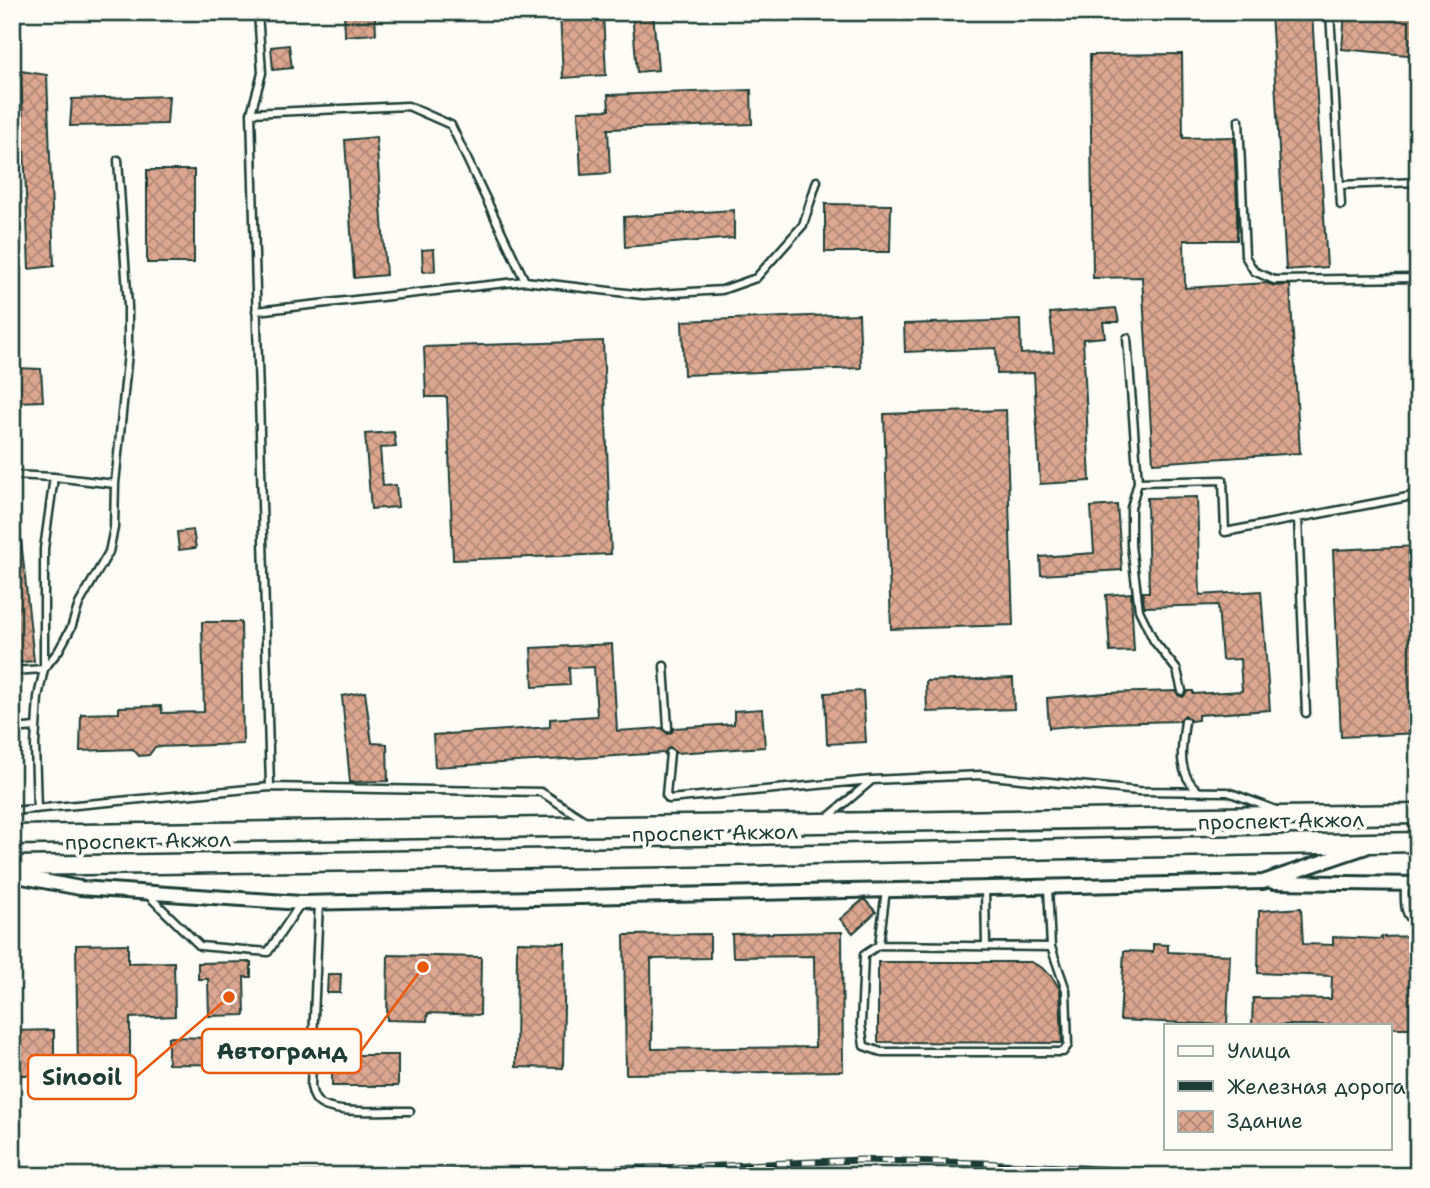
<svg xmlns="http://www.w3.org/2000/svg" width="1430" height="1188" font-family="'Shantell Sans',sans-serif">
<defs>
<pattern id="building-cross-hatch" width="8" height="8" patternUnits="userSpaceOnUse" patternTransform="scale(1.75)"><rect width="8" height="8" fill="#dca791"/><path d="M0 0l8 8M0 8l8-8" fill="none" stroke="#b28977"/></pattern>
</defs>
<rect width="100%" height="100%" fill="#fdfcf7"/>
<filter id="ink" filterUnits="userSpaceOnUse"><feTurbulence type="fractalNoise" baseFrequency=".0143" numOctaves="2"/><feDisplacementMap in="SourceGraphic" scale="14" xChannelSelector="R" yChannelSelector="G"/><feConvolveMatrix kernelMatrix="1 2 1 2 8 2 1 2 1" color-interpolation-filters="sRGB"/></filter>
<g filter="url(#ink)">
<path fill="url(#building-cross-hatch)" stroke="#1f3d34" stroke-width="2" d="M344,12H375L376,34L345,36Z
M560,12H603L606,75L563,78Z
M632,12H653L658,70L637,72Z
M1271,12H1312L1327,267L1286,270Z
M1345,12H1418V56L1342,49Z
M289,45L292,68L273,70L271,47Z
M1182,54L1183,138L1234,137L1237,206V240H1184L1185,288L1267,283L1274,286L1290,285L1300,453L1153,463L1142,277L1093,278L1090,55Z
M21,71L47,75L54,266L29,269Z
M751,90L752,124L608,129L610,173L581,175L578,111L609,110L608,95Z
M169,96L167,124L70,126L72,99Z
M376,137L386,275L354,278L345,140Z
M147,170H194V263H147Z
M825,204L891,205L890,252H825Z
M734,210V238L625,247L624,217Z
M434,249L435,271L423,272L422,250Z
M1116,308L1119,322H1103L1105,337L1083,339L1090,481L1040,484L1034,373L997,374L996,348L905,352L904,324L1020,320L1021,354L1054,352L1050,313Z
M859,314L861,368L684,375L682,321Z
M603,341L611,554L453,560L447,397H426L424,347Z
M16,368L41,369L43,401L17,402Z
M1006,410L1013,625L891,629L884,414Z
M394,432L396,447L380,448L383,486L396,485L398,507L371,509L365,434Z
M1197,497L1200,595L1261,591L1270,710L1198,715V720L1191,721L1185,715L1179,721L1106,723L1049,728L1047,698L1106,693L1176,691L1178,695L1183,697L1188,691H1193V694L1242,691L1240,659L1222,660L1218,605L1144,607L1143,592H1149L1147,498Z
M1117,505L1122,570L1041,575L1040,557L1094,553L1091,507Z
M20,530L34,661L12,663V531Z
M193,530L196,548L179,550L177,532Z
M1418,546V733L1341,737L1333,550Z
M1131,593L1134,651L1110,652L1106,595Z
M202,622H241L243,744L155,747L149,755L139,756L133,749L80,751L81,714L119,713V707L161,706L162,713L204,712Z
M612,644L617,731L662,728L668,734L672,732L674,728L734,724V711L762,709L765,747L676,753L670,747L664,753L435,767L433,735L550,727V719L597,716L594,667L569,668L570,685L533,687L531,648Z
M1013,678L1014,709L927,712L926,681Z
M863,691L866,742L827,744L825,693Z
M365,692L372,743L387,744L388,781L350,782L342,696Z
M864,899L876,912L853,933L840,919Z
M1301,908L1303,944L1333,945V937L1382,939L1381,937L1418,936V1028H1390V1025H1252L1253,998L1331,999L1332,976L1258,973L1259,911Z
M842,932L843,1071L626,1074L624,935L710,934V958L651,959L652,1049L815,1047L814,956L733,957L732,934Z
M517,942L565,943L563,1068L516,1067Z
M128,944V963L174,962L175,1016L130,1018V1071L78,1072L76,945Z
M1153,944L1168,945V952L1230,955L1227,1025L1120,1020L1124,951L1153,952Z
M388,955L481,957L480,1015L428,1013L427,1021L387,1020Z
M251,962V977H244L245,1015L209,1016L208,979H198V963Z
M878,962H1031L1041,967L1052,977L1060,989L1062,1043L878,1042Z
M328,974H341L340,993H327Z
M54,1030V1075H12V1031Z
M168,1037L266,1039L265,1065L168,1064Z
M332,1055H398V1086H332Z"/>
<g fill="none" stroke-linecap="round" stroke-linejoin="round">
<g stroke="#1f3d34" stroke-width="11">
<path id="lane" d="M258,12L262,73L251,113L270,787
M1330,12L1341,205
M251,113L408,106L451,125L525,281
M1239,120L1245,256L1254,271L1274,280L1418,278
M1340,185L1418,182
M256,311L525,281L643,295L722,290L756,278L803,225L817,181
M1127,338L1138,482L1223,480L1225,532L1418,495
M12,475L54,477L115,484
M1138,482L1131,508V545L1139,610L1154,641L1177,670L1182,691
M1298,518L1306,713
M664,666L668,728
M12,671L44,669V549L54,477
M1185,721C1182,746 1176,772 1197,790
M12,729L36,727
M670,753L666,795L669,799L871,780
M37,809L35,745L38,697L44,669L59,650L71,628L79,604L109,552L114,528L115,484L128,353V306L118,160
M12,811L270,787L541,792L586,821
M826,819L872,780L981,775L1138,791L1228,792L1276,810
M1405,884C1405,899 1402,917 1418,924
M985,888L986,946
M886,890L879,945L864,955L861,1024L864,1046L881,1052H1063L1068,1045L1066,990L1051,947L1048,888
M146,893L200,946L268,952L301,903
M319,903L311,1086C312,1091 313,1097 317,1101C330,1116 390,1110 410,1111
M879,945L1051,947"/>
</g>
<g stroke="#1f3d34" stroke-width="18">
<path id="street" d="M12,875L80,888L301,903L1263,882L1366,847
M1273,882L1418,884"/>
</g>
<g stroke="#1f3d34" stroke-width="23">
<path id="secondary" d="M12,835L1418,814
M12,866L671,857L1418,842"/>
</g>
<use href="#lane" stroke="#fdfcf7" stroke-width="6"/>
<use href="#street" stroke="#fdfcf7" stroke-width="12"/>
<use href="#secondary" stroke="#fdfcf7" stroke-width="18"/>
<g stroke="#1f3d34" stroke-width="7">
<path id="rail" d="M231,1176L697,1167L861,1160L982,1163L1236,1176"/>
</g>
<use href="#rail" stroke="#fdfcf7" stroke-width="4.5" stroke-dasharray="13" stroke-linecap="butt"/>
</g>
</g>
<g text-anchor="middle" dominant-baseline="central" stroke-width="7" stroke-linejoin="round" paint-order="stroke">
<g font-size="21" fill="#1f3d34" stroke="#fdfcf7">
<text transform="translate(1281 821) rotate(-1)">проспект Акжол</text>
<text transform="translate(715 833) rotate(-1)">проспект Акжол</text>
<text transform="translate(148 841) rotate(-1)">проспект Акжол</text>
</g>
</g>
<path fill="none" stroke="#e8590c" stroke-width="2.5" d="M423 967L361 1051M229 997L136 1077"/>
<g fill="#e8590c" stroke="#fdfcf7" stroke-width="2.5">
<circle cx="423" cy="967" r="7"/>
<circle cx="229" cy="997" r="7"/>
</g>
<g fill="#fdfcf7" stroke="#e8590c" stroke-width="2.5">
<rect x="202" y="1029" width="159" height="44" rx="7"/>
<rect x="28" y="1055" width="108" height="44" rx="7"/>
</g>
<g font-size="23" text-anchor="middle" font-weight="bold" fill="#1f3d34">
<text x="282" y="1059">Автогранд</text>
<text x="82" y="1085">Sinooil</text>
</g>
<rect width="1430" height="1188" fill="none" stroke="#fdfcf7" stroke-width="42"/>
<rect x="21" y="21" width="1388" height="1146" fill="none" stroke="#1f3d34" stroke-width="2.5" filter="url(#ink)"/>
<rect x="1164" y="1024" width="228" height="126" fill="#fdfcf7" stroke="#a4b0a9" stroke-width="2"/>
<rect x="1178" y="1046" width="35" height="10" fill="#fdfcf7" stroke="#a4b0a9" stroke-width="2"/>
<text x="1227" y="1058" font-size="21" fill="#1f3d34">Улица</text>
<rect x="1178" y="1081" width="35" height="10" fill="#1f3d34" stroke="#a4b0a9" stroke-width="2"/>
<text x="1227" y="1094" font-size="21" fill="#1f3d34">Железная дорога</text>
<rect x="1178" y="1111" width="35" height="21" fill="url(#building-cross-hatch)" stroke="#a4b0a9" stroke-width="2"/>
<text x="1227" y="1128" font-size="21" fill="#1f3d34">Здание</text>
</svg>
